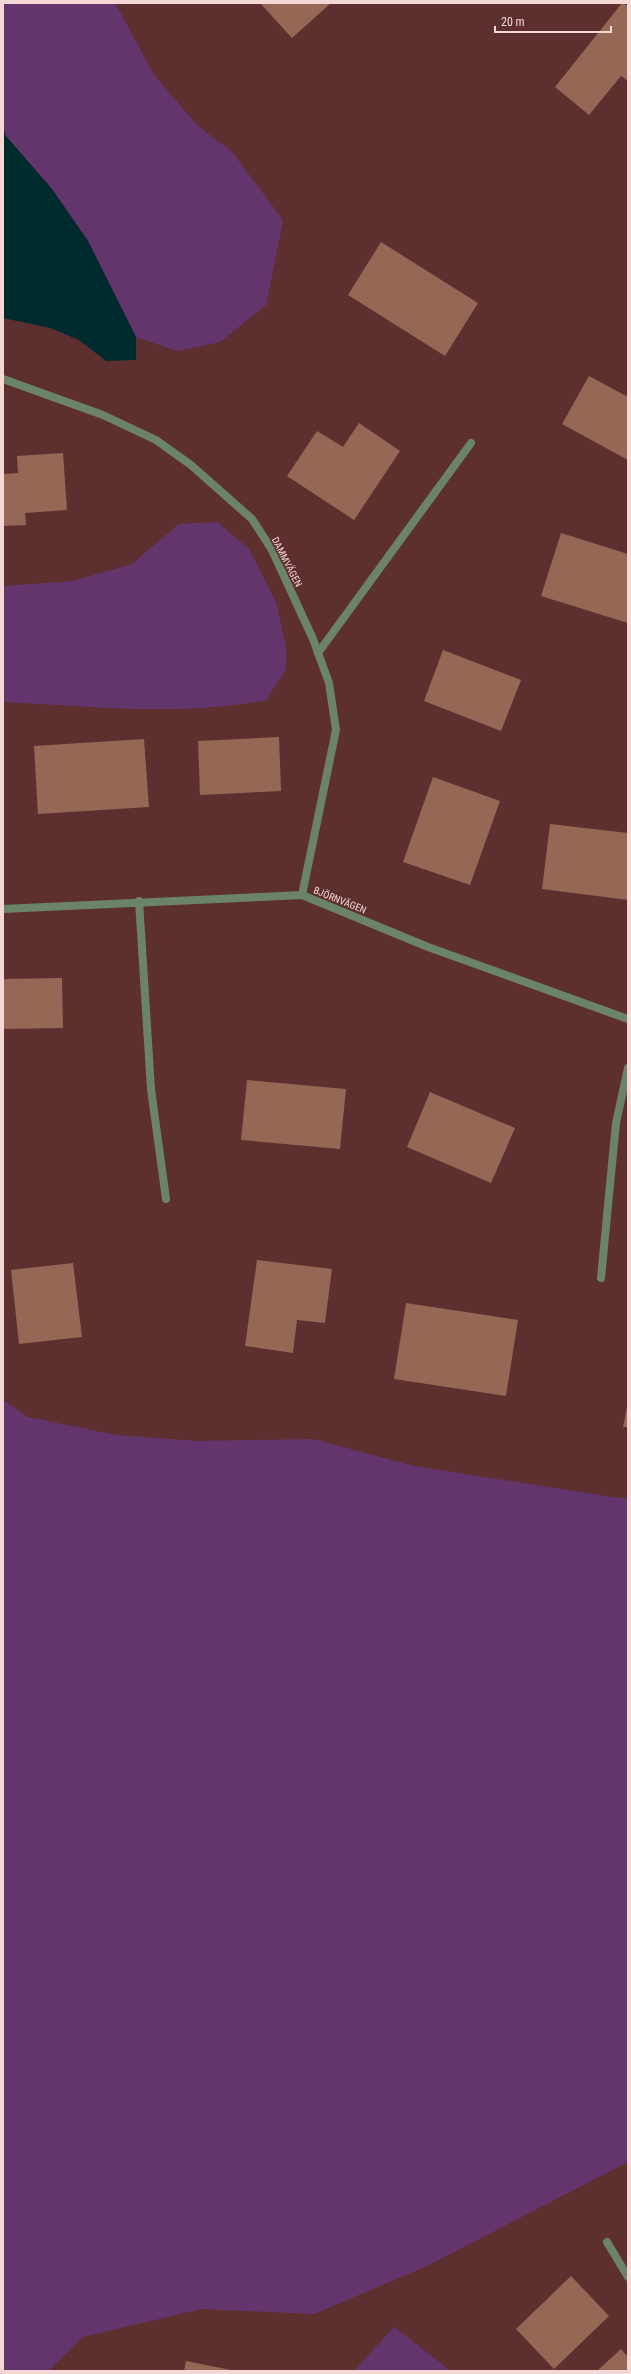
<svg xmlns="http://www.w3.org/2000/svg" width="631" height="2374" font-family="'Roboto Condensed',sans-serif">
<rect width="100%" height="100%" fill="#5d302f"/>
<path fill="#64356d" d="M3,3H115L154,75L198,126L232,152L283,220L266,305L220,342L177,351L136,337L88,241L52,189L6,136L3,128Z
M217,522L249,549L276,602L286,647V669L266,700C179,717 91,706 3,702V586L73,581L132,564L179,524Z
M3,1400L28,1417L116,1435L197,1441L313,1439L414,1466L618,1498L628,1497V2162L427,2266L314,2314L201,2309L83,2337L48,2371H3Z
M394,2327L451,2371H354Z"/>
<path fill="#002b2e" d="M3,128L6,136L52,189L88,241L136,337V360L106,361L79,340L50,328L3,318Z"/>
<path fill="#956755" d="M260,3H331L292,38Z
M622,3L628,6V81L621,76L589,115L555,87Z
M381,242L478,303L445,356L348,295Z
M589,376L628,397V460L562,424Z
M359,423L400,451L354,520L287,476L317,431L343,447Z
M63,453L67,510L25,513L26,525L3,526V474L18,473L17,456Z
M561,533L628,554V623L541,596Z
M443,650L521,680L501,731L424,701Z
M279,737L281,791L200,795L198,741Z
M144,739L149,807L38,814L34,746Z
M433,777L500,801L470,885L403,862Z
M550,824L628,833V900L542,889Z
M62,978L63,1028L3,1029V979Z
M247,1080L346,1089L340,1149L241,1140Z
M430,1092L515,1128L491,1183L407,1147Z
M257,1260L332,1269L325,1323L297,1320L293,1353L245,1346Z
M73,1263L82,1337L19,1344L11,1270Z
M406,1303L518,1320L506,1396L394,1379Z
M627,1407H628V1427H623Z
M571,2276L609,2316L554,2369L516,2329Z
M621,2349L628,2357V2371H597Z
M186,2361L231,2370V2371H184Z"/>
<g fill="none" stroke-linecap="round" stroke-linejoin="round">
<path stroke="#6b8467" stroke-width="8" d="M318,653L471,443
M139,901L151,1089L166,1199
M601,1278L616,1123L628,1068"/>
<path stroke="#6b8467" stroke-width="8" d="M3,379L103,415L156,440L191,465L252,519L272,550L313,639L329,683L336,730L302,895
M3,909L302,895L428,947L628,1019
M607,2242L628,2277"/>
</g>
<g text-anchor="middle" dominant-baseline="central" stroke-width="3.5" stroke-linejoin="round" paint-order="stroke">
<g font-size="10" fill="#f5d7d6" stroke="#5d302f">
<text transform="translate(287 562) rotate(63)">DAMMVÄGEN</text>
<text transform="translate(340 900) rotate(22)">BJÖRNVÄGEN</text>
</g>
</g>
<rect width="631" height="2374" fill="none" stroke="#f5d7d6" stroke-width="8"/>
<path d="M495 26v6h116v-6" fill="none" stroke="#f5d7d6" stroke-width="2"/>
<text x="501" y="26" font-size="12" fill="#f5d7d6" stroke="#5d302f" stroke-width="3" paint-order="stroke">20 m</text>
</svg>
